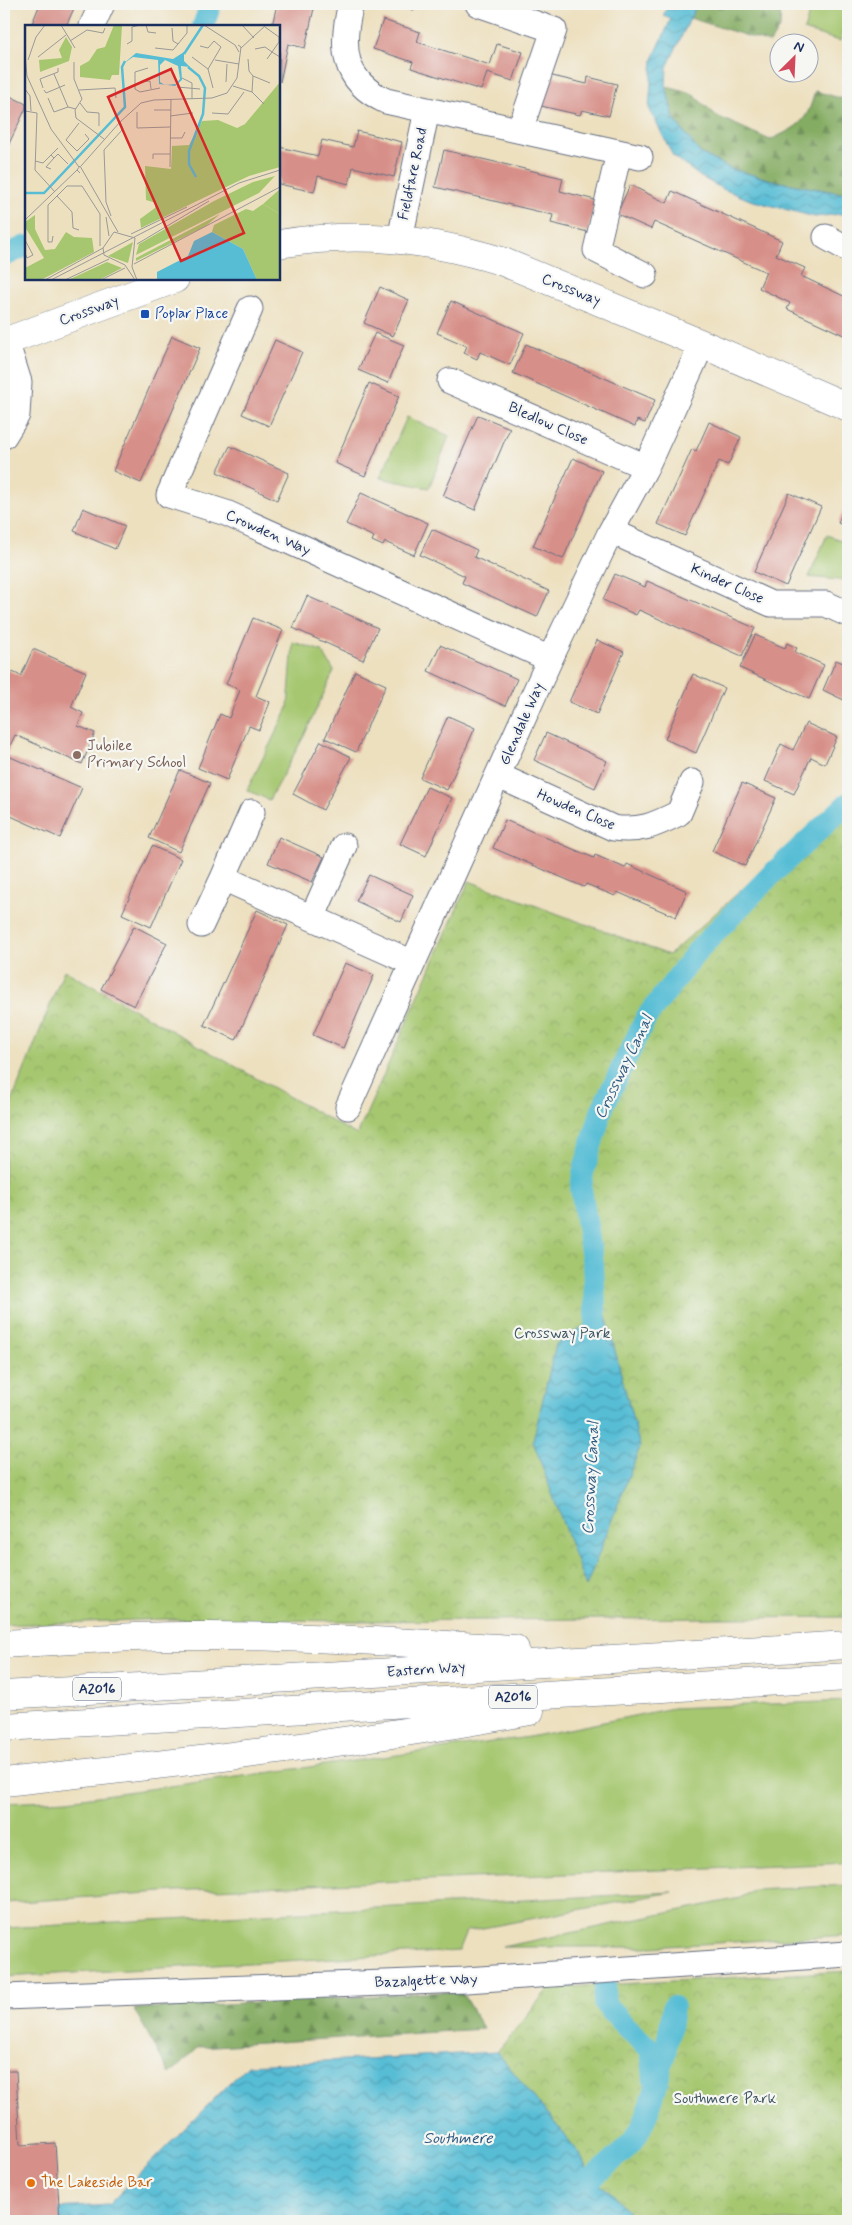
<svg xmlns="http://www.w3.org/2000/svg" width="852" height="2225" font-family="Mynerve,sans-serif">
<defs>
<pattern id="forest-firs" width="22" height="20" patternUnits="userSpaceOnUse" patternTransform="scale(1.25)"><rect width="22" height="20" fill="#84ac62"/><path d="M5 1l3.5 6h-7zM16 11l3.5 6h-7z" fill="#6b8c54"/></pattern>
<pattern id="park-crowns" width="20" height="18" patternUnits="userSpaceOnUse" patternTransform="scale(1.25)"><rect width="20" height="18" fill="#a6c770"/><path d="M2 6a3 3 0 1 1 6 0M12 15a3 3 0 1 1 6 0" fill="none" stroke="#8eab63"/></pattern>
<pattern id="water-waves" width="16" height="10" patternUnits="userSpaceOnUse" patternTransform="scale(1.25)"><rect width="16" height="10" fill="#57bdd5"/><path d="M0 5q4-4 8 0t8 0" fill="none" stroke="#479ab0"/></pattern>
</defs>
<rect width="100%" height="100%" fill="#f6f6f2"/>
<filter id="ink" filterUnits="userSpaceOnUse"><feTurbulence type="fractalNoise" baseFrequency=".02" numOctaves="2"/><feDisplacementMap in="SourceGraphic" scale="10" xChannelSelector="R" yChannelSelector="G"/><feConvolveMatrix kernelMatrix="1 2 1 2 8 2 1 2 1" color-interpolation-filters="sRGB"/></filter>
<filter id="wash" filterUnits="userSpaceOnUse"><feTurbulence type="fractalNoise" baseFrequency=".0096" numOctaves="4" result="noise"/><feDisplacementMap in="SourceGraphic" scale="20" xChannelSelector="R" yChannelSelector="G"/><feGaussianBlur stdDeviation="1.12" result="paint"/><feColorMatrix in="noise" values="0 0 0 0 0 0 0 0 0 0 0 0 0 0 0 0 0 1.4 0 .05"/><feComposite in="paint" operator="in"/></filter>
<g filter="url(#wash)">
<rect width="100%" height="100%" fill="#ede0bf"/>
<path fill="#a6c770" stroke="#607b67" d="M812,4H848V14L840,41L804,30Z
M407,417L449,436L429,488L380,478Z
M827,535L843,541L848,546V581L809,577Z
M293,642L322,651L334,671L304,736L269,800L247,790L288,708Z
M848,1701V1862L192,1890L4,1903V1803L68,1800L529,1737L673,1708Z
M848,1885V1935L651,1947H502L740,1898L755,1890Z
M673,1892L467,1931L459,1951L4,1977V1928Z"/>
<path fill="url(#forest-firs)" stroke="#506e60" d="M697,4H781L780,27L770,43L690,18Z
M666,87L691,93L717,116L770,140C799,126 807,123 815,91L844,99L848,104V191L840,193L779,182L731,169L700,153L674,119Z
M461,1991L483,2029L199,2047L170,2074L134,2009Z"/>
<path fill="url(#park-crowns)" stroke="#607b67" d="M848,794V1617L356,1621L167,1619L4,1625V1449L7,1443L4,1440V1121L64,970L357,1135L469,881L669,955Z
M848,1971V2221H628L497,2052L549,1988Z"/>
<path fill="url(#water-waves)" stroke="#39769a" d="M677,4H697L667,67L666,87L674,119L700,153L731,169L779,182L840,193L848,191V213L815,217L750,200L723,189L701,177L673,156L649,108L653,59L671,19L663,16L667,8L674,10Z
M605,1312L640,1447L586,1587L533,1441L556,1344Z
M497,2052L580,2154L591,2179L615,2195L634,2221H4V2211L108,2205L248,2065Z"/>
<g fill="none" stroke-linecap="round" stroke-linejoin="round">
<path stroke="#57bdd5" stroke-width="22" d="M203,26L211,4
M4,256L26,246
M597,1349L593,1264L581,1188L583,1173L602,1109L646,1018L699,949L771,875L848,803
M605,1984L604,2003L625,2026L651,2050L654,2079
M591,2179C601,2170 627,2150 634,2140C653,2112 669,2041 673,2007"/>
</g>
<g id="blocks">
<path fill="#d79089" d="M40,4H76L66,26H31Z
M277,4H315L305,48L288,44L280,82L279,26H272Z
M393,4H415L414,10Z
M383,20L420,32L417,42L490,65L497,44L523,52L513,81L487,73L481,90L411,68L413,62L373,49Z
M548,75L587,84L588,77L617,84L609,116L582,110L580,115L541,106Z
M4,93L26,104V108L4,154Z
M357,131L402,142L394,177L353,167L349,184L318,176L314,192L279,184V147L318,156L322,140L353,147Z
M444,150L563,178L560,191L595,200L588,232L551,223L553,215L435,187Z
M630,185L667,203L672,191L782,241L776,255L805,268L801,276L848,298V337L787,309L790,303L759,288L766,272L654,222L651,229L617,214Z
M380,287L409,300L393,336L364,323Z
M451,301L524,333L510,365L480,352L477,359L464,353L467,346L437,333Z
M375,333L404,345L388,383L358,370Z
M172,336L200,348L141,483L113,471Z
M275,340L302,352L269,426L242,414Z
M526,344L655,400L645,423L637,420L635,427L513,373Z
M369,383L399,396L365,476L335,463Z
M478,415L510,428L475,510L443,496Z
M709,422L741,437L728,465L719,461L685,536L658,524L692,449L696,451Z
M230,446L289,473L277,500L217,472Z
M573,458L602,471L563,559L533,546Z
M361,493L428,523L414,555L385,542L383,546L372,541L374,537L346,524Z
M789,493L821,507L786,586L754,572Z
M848,500V527L838,523Z
M83,508L125,526L115,549L74,531Z
M432,529L477,550L474,557L549,591L537,617L462,583L465,576L420,555Z
M615,574L645,587L647,581L755,628L742,656L639,610L636,615L603,600Z
M307,596L378,628L363,660L293,628Z
M253,618L283,630L256,696L270,702L259,730L249,726L227,780L198,768L220,714L229,718L240,690L226,684Z
M755,635L785,648L787,643L797,648L795,652L824,665L809,699L740,668Z
M597,640L624,652L597,714L569,702Z
M440,645L517,679L505,706L428,671Z
M33,649L86,672L71,707L83,713L78,726L95,733L82,764L15,735L6,755L82,788L60,838L4,813V668L21,676Z
M836,660L848,665V702L823,690Z
M355,671L386,685L356,752L325,738Z
M693,674L724,688L696,753L665,739Z
M448,716L475,728L447,790L420,778Z
M806,723L837,737L825,764L811,757L794,794L765,781L781,744L793,750Z
M546,733L607,761L595,788L534,760Z
M321,741L351,757L323,810L293,794Z
M180,770L210,783L179,852L149,838Z
M742,783L776,798L745,866L712,851Z
M427,787L452,798L426,856L400,844Z
M505,820L594,858L595,855L625,868L627,864L687,891L676,917L617,892L615,896L586,884L584,887L493,848Z
M279,837L324,857L312,882L268,863Z
M152,846L181,859L151,927L122,914Z
M369,875L413,895L401,922L356,901Z
M257,910L288,925L236,1040L204,1025Z
M134,926L167,943L134,1006L101,989Z
M345,963L374,975L343,1048L313,1035Z
M4,2071H16L20,2145L55,2143L60,2221H4Z"/>
</g>
</g>
<g filter="url(#ink)">
<use href="#blocks" fill-opacity="0" stroke="#646d80" stroke-width="1"/>
<g fill="none" stroke-linecap="round" stroke-linejoin="round">
<g stroke="#646d80" stroke-width="27">
<path id="street" d="M351,4C340,46 342,81 386,101L640,157
M478,4L554,30L520,130
M92,26L102,4
M619,153L596,250L645,275
M826,237L848,249
M400,239L427,110
M250,309L169,495L226,513L550,659
M450,381L646,467
M4,436L17,415L19,382L6,341
M611,531L771,604H826L848,614
M499,776L613,828C640,832 655,825 679,813L692,782
M223,878L252,812
M312,918L344,846
M201,925L223,878L413,963
M348,1107L550,659L611,531L646,467L702,344
M4,1997L466,1980L848,1954"/>
</g>
<g stroke="#646d80" stroke-width="29">
<path id="secondary" d="M279,244C357,231 425,238 501,261L702,344L848,407
M4,342L175,279"/>
</g>
<g stroke="#646d80" stroke-width="29">
<path id="primary" d="M4,1644C66,1640 127,1636 189,1636C298,1635 407,1643 515,1649
M4,1695L848,1645
M4,1727L848,1677
M4,1782C180,1763 356,1743 530,1711"/>
</g>
<use href="#street" stroke="#fff" stroke-width="25"/>
<use href="#secondary" stroke="#fff" stroke-width="28"/>
<use href="#primary" stroke="#fff" stroke-width="28"/>
</g>
</g>
<rect fill="#1a4fb4" stroke="#f6f6f2" stroke-width="2" x="140" y="309" width="10" height="10" rx="2.5"/>
<circle fill="#8d6e63" stroke="#f6f6f2" stroke-width="2" cx="77" cy="755" r="5"/>
<circle fill="#e8710a" stroke="#f6f6f2" stroke-width="2" cx="31" cy="2183" r="5"/>
<g text-anchor="middle" dominant-baseline="central" stroke-width="4.5" stroke-linejoin="round" paint-order="stroke">
<g fill="#f6f6f2" stroke="#5d6b8a" stroke-width="1">
<rect x="73" y="1677.5" width="48" height="23" rx="4"/>
<rect x="489" y="1685.5" width="48" height="23" rx="4"/>
</g>
<g font-size="14" font-weight="bold" fill="#1b2f5e">
<text x="97" y="1689">A2016</text>
<text x="513" y="1697">A2016</text>
</g>
<g font-size="15" fill="#1b2f5e" stroke="#f6f6f2">
<text transform="translate(413 174) rotate(-78)">Fieldfare Road</text>
<text transform="translate(571 290) rotate(22)">Crossway</text>
<text transform="translate(89 311) rotate(-20)">Crossway</text>
<text transform="translate(548 424) rotate(24)">Bledlow Close</text>
<text transform="translate(268 533) rotate(24)">Crowden Way</text>
<text transform="translate(727 584) rotate(24)">Kinder Close</text>
<text transform="translate(522 724) rotate(-66)">Glendale Way</text>
<text transform="translate(576 810) rotate(23)">Howden Close</text>
<text transform="translate(426 1670) rotate(-4)">Eastern Way</text>
<text transform="translate(426 1981) rotate(-2)">Bazalgette Way</text>
</g>
<g font-size="15" fill="#164399" stroke="#f6f6f2" text-anchor="start">
<text x="155" y="314">Poplar Place</text>
</g>
<g font-size="15" fill="#785e54" stroke="#f6f6f2" text-anchor="start">
<text x="87" y="746">Jubilee<tspan x="87" dy="17">Primary School</tspan></text>
</g>
<g font-size="15" fill="#3e5562" stroke="#f6f6f2">
<text x="562" y="1334">Crossway Park</text>
<text x="725" y="2099">Southmere Park</text>
</g>
<g font-size="15" fill="#c56008" stroke="#f6f6f2" text-anchor="start">
<text x="41" y="2183">The Lakeside Bar</text>
</g>
<g font-size="16" font-style="italic" fill="#2d5a82" stroke="#f6f6f2">
<text transform="translate(624 1067) rotate(-64)">Crossway Canal</text>
<text transform="translate(591 1478) rotate(-87)">Crossway Canal</text>
<text x="458" y="2138">Southmere</text>
</g>
</g>
<g transform="translate(25 25)">
<rect width="255" height="255" fill="#ede0bf"/>
<path d="M250,151L234,168L111,230L114,219L189,176L228,157ZM255,164V189L238,179ZM195,189L181,201L111,236V233ZM108,217L103,238L83,231ZM82,237L97,243L74,255H43Z" fill="#a6c770"/>
<path d="M89,0H97L94,50H87L85,55L55,52V41L64,36L72,24L80,22ZM41,12L47,22L44,36L15,47L14,35L37,33L34,25ZM255,57V142L224,151L116,203L115,194L130,183L131,178L121,175L120,141L146,144L147,121L164,120L177,96L193,95L212,103L220,99ZM238,179L255,189V255H232L218,224L187,207L189,200L221,184L228,186ZM10,190V204L20,225L30,224L41,207L49,212L67,213L69,227L16,255H0V243L19,233L0,202V197Z" fill="#a6c770"/>
<path d="M159,27V36L165,42L156,41L157,55L150,61L134,59L133,35L108,32L98,39L111,28L148,34ZM140,35L153,41L155,54L151,59L140,60L135,57V40ZM187,207L218,224L232,255H132V247L163,231L169,216Z" fill="#57bdd5" fill-rule="evenodd"/>
<path fill="none" stroke="#57bdd5" stroke-width="2.5" d="M159,29L178,0M163,42L174,51L180,63L178,89L164,126V139L171,152M0,168H19L100,82L97,42L100,36"/>
<path fill="none" stroke="#999998" stroke-width="1" d="M36,0L50,23M121,0L123,7L131,8M179,0L210,20L214,27M217,0L229,13M147,3L148,16L153,19L162,8V0M45,16L62,5L78,8L80,3M102,19L107,16V2L115,0M175,21L183,23L189,16L196,22L183,44M130,23L148,25L153,19M216,23L241,0M230,24L240,22L247,27L254,17V12L240,2M0,31L2,51L26,104L54,142M13,32L41,10M167,32L183,44L188,63M223,34L224,46L228,51L245,58M242,34L247,27L255,32M3,35L11,12L20,0M190,35L214,39M49,37V54L57,74L50,85L51,93L79,114M123,43L110,47V64L115,67L135,63M29,49L43,82M157,53L167,58V74M115,57L125,56L126,64M201,57L202,39M208,61L227,67L239,79M152,62L175,64M18,63L15,54L33,47V43M0,64L5,71L6,86M19,65L21,68L40,60M54,65L90,63L91,73M227,67L228,51M23,73L29,87L43,82L51,84M55,78L62,87L74,88V101M129,85H146M0,86L12,88L10,145L30,167M112,87V103L145,102M187,88L203,89L219,67M145,91L168,88M54,98L41,115L52,126L64,114L60,109M145,113H157L160,107M26,130L29,133L33,129L43,139M128,134V129H145M10,136L18,138L33,123M56,141L95,97L116,78L129,75L187,73L202,68L212,53L216,22L213,20M145,142L146,74M26,144L21,142L29,133M55,148L52,145L55,141L93,207M32,171L47,187L48,203L54,205M86,191L81,177L79,125L98,104L95,97M81,192L84,211M0,195L52,145M106,209L162,182M28,211L27,217H23V180L42,161H57L75,189V221M0,215L8,230L2,233L0,228M112,219L184,176M109,239L255,162M20,255L78,223M26,255L214,158L255,145M40,255L84,234M76,255L100,243M110,255L100,240L79,230L78,223L89,207L110,213L107,242L112,255"/>
<path fill="#d62828" fill-opacity="0.15" stroke="#d62828" stroke-width="2.5" d="M146,44L219,208L156,236L83,72Z"/>
<rect width="255" height="255" fill="none" stroke="#1b2f5e" stroke-width="2.5"/>
</g>
<rect width="852" height="2225" fill="none" stroke="#f6f6f2" stroke-width="20"/>
<g transform="translate(794 58) rotate(24)"><circle r="24" fill="#f6f6f2" stroke="#9ea6b7"/>
<path d="M0-4L9 19L0 12L-9 19Z" fill="#d1495b"/>
<text y="-8" font-size="14" font-weight="bold" text-anchor="middle" fill="#1b2f5e">N</text>
</g>
</svg>
